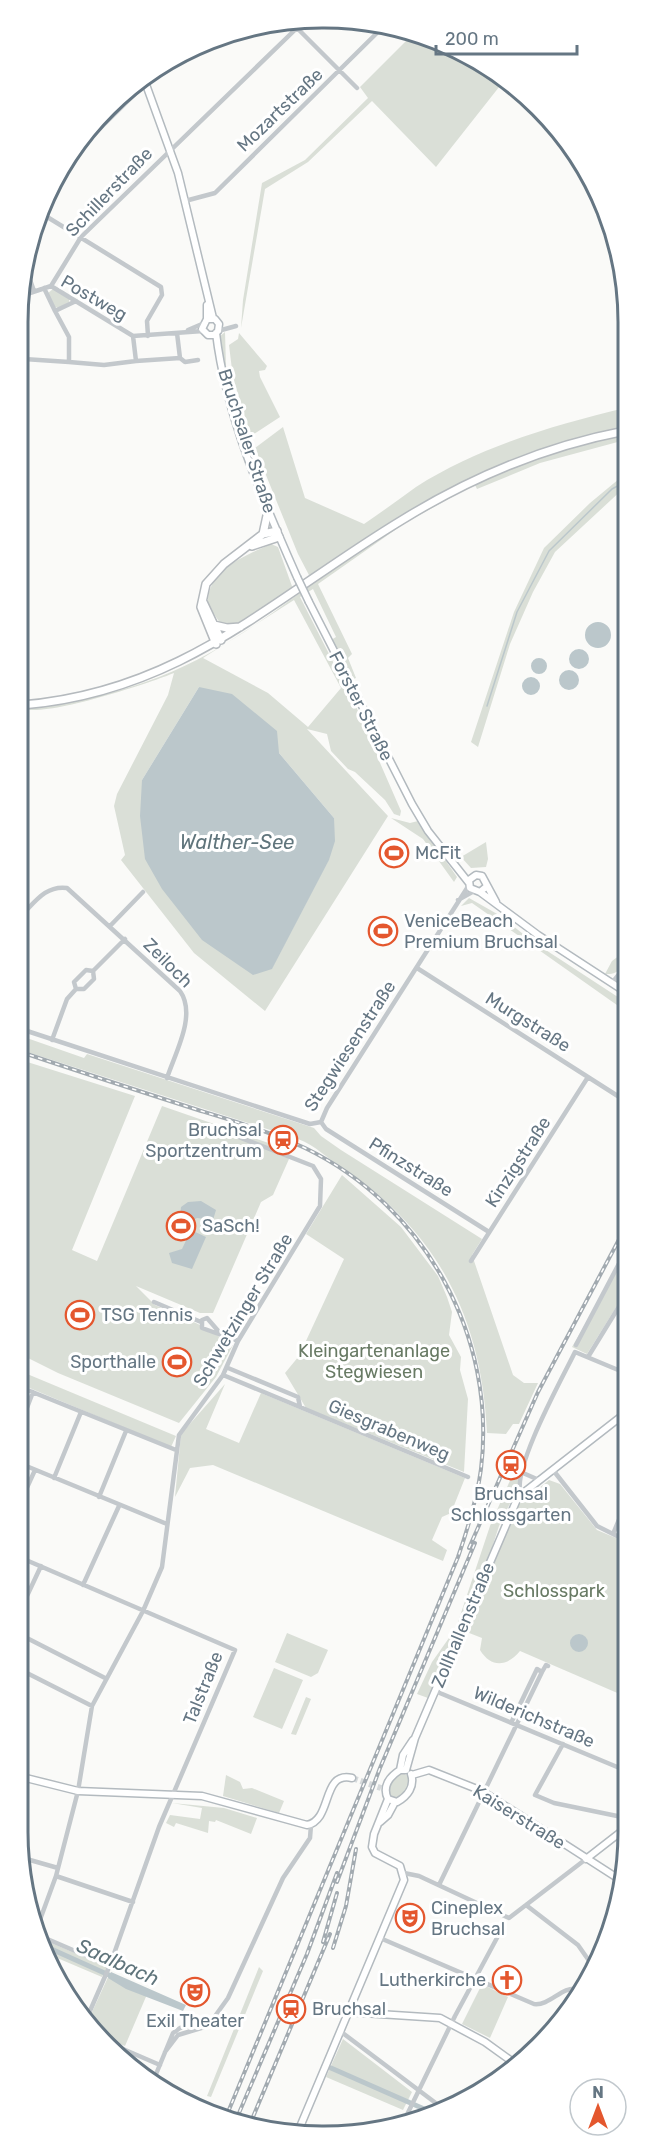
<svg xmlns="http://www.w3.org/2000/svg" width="646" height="2155" font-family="Rubik,sans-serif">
<rect width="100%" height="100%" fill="#fafaf8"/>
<path fill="#dadfd7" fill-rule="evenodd" d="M412,35L475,59L503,82L436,167L372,101L308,162L265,189L241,328L243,300L262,183L305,160L368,98L360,87Z
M53,289L69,299V302L58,308L55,307L48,293Z
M225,332L226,366L233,399L219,337Z
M239,333L267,366L265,370L259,371L260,377L280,417L251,436L233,378L229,345L238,339Z
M625,408V428C508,449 406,509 310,577L298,554L255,448L283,427L305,498L364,524C382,512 399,499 416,487C479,447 554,425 625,408Z
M625,433V440L540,463L477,489L475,485L468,488L405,523L318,584L352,654L348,658L356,678L351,680L331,640L336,637L313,589L300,597L378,750L377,756L401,811L400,816L394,814L385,800L355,772L348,769L331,751L327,734L307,729L388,816L265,1011L194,953L121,860L125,855L114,806L117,794L168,695L174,673C150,683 41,719 22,708C69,704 115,694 159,677C249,642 321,571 403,521C472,479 547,453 625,433ZM294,600L341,688L308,727L268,693L203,658ZM199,687L279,753L334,818L329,859L272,968L142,780Z
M625,474V487L555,552L533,592L510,644L478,747L471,742L514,612L544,548L590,503Z
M271,544L278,547L293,589L238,623H220L208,605C206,570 244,556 271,544Z
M391,818L410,823L418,821L457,877L454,882L423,839Z
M486,842L488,859L486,867L471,868L461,857Z
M469,898L499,915L532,941L624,1001V1010L472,903L461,906Z
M624,952C624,966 620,975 605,974L612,961Z
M21,1036L84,1058L87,1054L314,1128L321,1136L341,1150L482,1239L472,1255L513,1375L524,1383H538L519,1424H513L506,1434L487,1433C482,1319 438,1231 342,1168C327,1158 316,1146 298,1139L21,1050Z
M21,1060L135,1096L72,1250L97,1261L162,1106L286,1149L289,1159L273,1195L261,1202L213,1313H200L136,1286L155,1305L198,1324L233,1345L216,1377L179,1423L58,1373L20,1354Z
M342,1175L401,1227L438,1276L447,1297L452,1312L449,1335L461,1357L460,1370L468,1399L464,1472L306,1408L285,1373L299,1356L344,1259L306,1234Z
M623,1259V1296L587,1354L572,1347Z
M20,1371L176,1436L171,1447L20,1384Z
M225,1384L206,1429L239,1443L261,1393L465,1478L451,1513L442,1517L432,1540L447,1550L443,1561L213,1465L190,1468L175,1497L181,1434Z
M516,1467L522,1469L516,1491L499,1526L487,1563L432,1691L428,1698L417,1694L432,1662L456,1628L490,1526Z
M549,1480L560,1484L597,1530L623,1541L622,1695L520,1651C507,1667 491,1668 480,1650L482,1638L464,1631L517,1506Z
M287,1633L328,1650L318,1673L311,1677L275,1662Z
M274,1668L303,1680L282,1729L253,1717Z
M306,1697L311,1699L296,1735L291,1734Z
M402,1772L409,1777C409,1788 404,1796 393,1798L389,1795C388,1784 393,1777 402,1772Z
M226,1775L240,1782L243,1789L252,1788L284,1801L279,1813L223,1796Z
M172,1803L224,1808L257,1818L251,1834L216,1820L215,1822L209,1821L208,1833L176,1823L174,1827L166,1823L170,1815L200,1819L202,1808Z
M40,1938L107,1967L102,1977L43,1952Z
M259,1967L263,1971L211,2097L207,2096Z
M109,1975L148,1992L125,2046L94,2033L87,2023Z
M482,1984L508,1997L490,2038L462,2024Z
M343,2039L412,2092L403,2110L326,2077Z"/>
<path fill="#bbc7cb" d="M585 635a13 13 0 1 1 26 0a13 13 0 1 1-26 0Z
M569 659a10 10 0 1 1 20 0a10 10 0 1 1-20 0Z
M531 666a8 8 0 1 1 16 0a8 8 0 1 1-16 0Z
M559 680a10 10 0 1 1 20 0a10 10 0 1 1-20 0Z
M522 686a9 9 0 1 1 18 0a9 9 0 1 1-18 0Z
M199,687L232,694L277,731L279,753L334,818L335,841L329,860L272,969L253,975L202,940L162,889L145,859L140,816L142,780Z
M201,1201L216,1210L213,1220L197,1218L189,1222L180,1217L181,1207L188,1202Z
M191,1230L206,1237L192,1269L172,1263L169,1253L182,1249Z
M570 1643a9 9 0 1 1 18 0a9 9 0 1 1-18 0Z
M111,1972L186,2005L183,2011L126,1989L108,1978Z"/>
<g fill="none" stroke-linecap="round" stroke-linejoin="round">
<path stroke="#bbc7cb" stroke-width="1.5" d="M487,706L517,612L549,551L612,489L625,482"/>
<path stroke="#bbc7cb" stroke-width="5" d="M40,1944L109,1975
M331,2068L431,2112"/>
<path stroke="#d5d9db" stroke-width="6" stroke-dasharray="6 3" stroke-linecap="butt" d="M352,1778L381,1788"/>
<g stroke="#b3babf" stroke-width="9">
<path id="secondary" d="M144,79L178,173L213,318
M207,305V319L202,329L208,335H214L218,331L219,324L215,319H207
M216,333C226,417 263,500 297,577
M309,602L412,804L428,831L469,883
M486,887L480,892L470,888L469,880L476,875L482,876L496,902
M480,892L538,935L624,991
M400,1770L403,1755L413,1740
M406,1770L415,1738L518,1497L623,1415
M412,1775L429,1770L482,1791L622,1881
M18,1776L78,1791L202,1796L307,1825C333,1820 321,1771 352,1778
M388,1799L397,1802C408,1796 415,1786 411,1774
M388,1799C382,1787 389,1777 400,1770H406
M380,1822L388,1815L395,1802
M586,1859L622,1831
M348,2012L440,2018L485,2042L517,2065
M297,2134L404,1880L400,1866L375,1853L372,1847L374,1834L388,1799"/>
</g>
<g stroke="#b5babe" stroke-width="10">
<path id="primary" d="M263,534L268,511
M252,546L279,537
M203,602L221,640
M214,625L227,628L240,627
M216,644L201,607L206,584L224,564L263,534L277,531
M22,705C182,692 273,598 402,520C470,478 546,446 625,431"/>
</g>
<path stroke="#c3c8cc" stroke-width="4.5" d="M293,24L357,88
M147,76L159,67
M66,162L145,84
M185,201L215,193L385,25
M44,215L161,287L162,295L147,321L148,336
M24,263L34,291
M51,286L81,237L301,24
M44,288L55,311
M24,295L51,286L133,336L203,331
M188,330L202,324
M218,331L236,326
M133,336L136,361L180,358L177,333
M180,358L185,362L198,360
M24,359L69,362V337L55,311L76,301
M69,362L104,365L136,361
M458,900L474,891
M21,916C35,902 46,885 67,888L180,991C197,1015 175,1053 167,1078
M110,926L143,892
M417,968L624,1100
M93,971L125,939
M612,983L624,968
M617,987L624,977
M76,989L74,982L86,970L93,971
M21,1029L310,1124L321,1122
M52,1040L67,999L76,989H84L94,979L93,971
M321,1122L327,1108L469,885
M321,1122L326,1129L489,1232
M471,1261L588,1077
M154,1302L201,1322
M220,1333L207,1318L202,1320V1328L238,1341
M576,1345L623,1256
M588,1357L623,1300
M228,1368L298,1397L300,1407
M223,1375L468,1477
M20,1387L176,1450
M20,1426L33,1392
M19,1463L167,1524
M553,1470L597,1526L623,1539
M523,1473L539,1480
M54,1478L81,1412
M521,1494C511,1470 563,1377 575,1352L623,1372
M99,1497L126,1431
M19,1505L35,1470
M613,1534L623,1510
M19,1557L235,1650L159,1827L110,1965L86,2020
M83,1585L119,1506
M19,1613L41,1566
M19,1634L105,1678
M19,1669L92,1706
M542,1672L546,1665L548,1666
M435,1691L622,1769
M563,1744L535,1795L554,1803L622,1817
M23,1858L58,1868
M404,1873L419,1876L509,1918L586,1859
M56,1876L133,1902
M439,1885L542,1672L537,1669L512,1721
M526,1905L578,1945L592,1965
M37,1928L56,1876L78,1791L92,1706L143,1611L162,1567L179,1435L223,1375L238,1341L320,1206L321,1179L313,1166L226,1132
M38,1935L110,1966
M380,1938L534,2004C550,2006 562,1986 577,1989
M340,2031L441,2107
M102,2040L160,2065
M165,2052L178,2035L208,2026L228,1998L283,1878L310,1838L311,1825
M154,2079L173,2033L180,2028L210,2021
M401,2127L455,2016L498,1936"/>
<use href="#secondary" stroke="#fff" stroke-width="6"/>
<use href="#primary" stroke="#fff" stroke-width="7"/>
<g stroke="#a2aab0" stroke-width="4">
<path id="rail" d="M21,1052C80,1072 139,1091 198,1110C234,1121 271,1132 305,1148C425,1206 497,1337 481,1469C477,1499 468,1528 458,1557L226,2117
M469,1548L538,1392L623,1232
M337,1882L380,1768L475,1543
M323,1942L337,1893
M333,1948L346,1906L356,1849
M236,2120L307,1954L337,1873
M250,2124L330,1934"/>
</g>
<use href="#rail" stroke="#fff" stroke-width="1.5" stroke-dasharray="4.5" stroke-linecap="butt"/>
<g stroke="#b3babf" stroke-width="9" stroke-linecap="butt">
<path id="secondary-bridge" d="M297,577L309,602"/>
</g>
<use href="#secondary-bridge" stroke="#fff" stroke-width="6"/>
</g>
<defs>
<g id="stadium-ring" transform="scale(1.5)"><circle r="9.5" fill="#fff" stroke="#e4572e" stroke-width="1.5"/><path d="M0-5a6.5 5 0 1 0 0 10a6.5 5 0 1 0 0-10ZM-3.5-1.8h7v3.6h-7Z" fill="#e4572e"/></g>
<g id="station-ring" transform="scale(1.5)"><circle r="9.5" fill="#fff" stroke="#e4572e" stroke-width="1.5"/><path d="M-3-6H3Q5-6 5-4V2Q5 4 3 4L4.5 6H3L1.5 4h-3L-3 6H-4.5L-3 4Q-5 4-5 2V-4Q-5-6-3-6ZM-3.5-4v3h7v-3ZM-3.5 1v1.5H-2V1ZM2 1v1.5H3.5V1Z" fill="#e4572e"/></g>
<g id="theatre-ring" transform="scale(1.5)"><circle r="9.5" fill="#fff" stroke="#e4572e" stroke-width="1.5"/><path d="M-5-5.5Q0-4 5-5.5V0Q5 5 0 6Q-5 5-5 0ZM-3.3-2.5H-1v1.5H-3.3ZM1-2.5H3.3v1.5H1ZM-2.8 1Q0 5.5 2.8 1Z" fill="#e4572e"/></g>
<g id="church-ring" transform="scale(1.5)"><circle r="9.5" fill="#fff" stroke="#e4572e" stroke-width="1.5"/><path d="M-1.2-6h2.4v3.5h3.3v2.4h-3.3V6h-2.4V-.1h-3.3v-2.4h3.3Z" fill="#e4572e"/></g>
</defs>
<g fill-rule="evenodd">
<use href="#stadium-ring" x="394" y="853"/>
<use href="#stadium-ring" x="383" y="931"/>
<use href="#station-ring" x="283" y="1140"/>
<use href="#stadium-ring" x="181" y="1226"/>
<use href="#stadium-ring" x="80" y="1315"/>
<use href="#stadium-ring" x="177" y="1362"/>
<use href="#station-ring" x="511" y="1465"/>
<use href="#theatre-ring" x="410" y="1918"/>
<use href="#church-ring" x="507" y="1980"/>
<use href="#theatre-ring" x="195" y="1992"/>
<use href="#station-ring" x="291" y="2009"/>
</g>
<g text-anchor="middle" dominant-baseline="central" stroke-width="6" stroke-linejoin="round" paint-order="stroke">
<g font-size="18" fill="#657683" stroke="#fff">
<text transform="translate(280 110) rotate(-44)">Mozartstraße</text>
<text transform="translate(109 192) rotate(-46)">Schillerstraße</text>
<text transform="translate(94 298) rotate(30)">Postweg</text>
<text transform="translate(247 441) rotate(72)">Bruchsaler Straße</text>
<text transform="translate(361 706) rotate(63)">Forster Straße</text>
<text transform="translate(168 963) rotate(45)">Zeiloch</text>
<text transform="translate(528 1022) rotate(32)">Murgstraße</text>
<text transform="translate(350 1046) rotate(-57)">Stegwiesenstraße</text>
<text transform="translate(518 1162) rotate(-57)">Kinzigstraße</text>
<text transform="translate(411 1167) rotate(32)">Pfinzstraße</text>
<text transform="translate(243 1310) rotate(-59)">Schwetzinger Straße</text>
<text transform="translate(389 1430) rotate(23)">Giesgrabenweg</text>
<text transform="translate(463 1625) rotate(-67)">Zollhallenstraße</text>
<text transform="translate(203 1688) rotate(-68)">Talstraße</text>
<text transform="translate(534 1717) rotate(23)">Wilderichstraße</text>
<text transform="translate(519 1817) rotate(32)">Kaiserstraße</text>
</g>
<g font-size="18" fill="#657683" stroke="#fff" text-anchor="start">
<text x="415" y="853">McFit</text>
<text x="404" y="921">VeniceBeach<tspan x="404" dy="21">Premium Bruchsal</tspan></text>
<text x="262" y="1130" text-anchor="end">Bruchsal<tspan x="262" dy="21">Sportzentrum</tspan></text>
<text x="202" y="1226">SaSch!</text>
<text x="101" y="1315">TSG Tennis</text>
<text x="156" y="1362" text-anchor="end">Sporthalle</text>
<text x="511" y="1494" text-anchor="middle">Bruchsal<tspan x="511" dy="21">Schlossgarten</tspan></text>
<text x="431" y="1908">Cineplex<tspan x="431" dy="21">Bruchsal</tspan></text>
<text x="486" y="1980" text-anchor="end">Lutherkirche</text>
<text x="312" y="2009">Bruchsal</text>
<text x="195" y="2021" text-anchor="middle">Exil Theater</text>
</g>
<g font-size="18" fill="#687a64" stroke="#fff">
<text x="374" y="1351">Kleingartenanlage<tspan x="374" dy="21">Stegwiesen</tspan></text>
<text x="554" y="1591">Schlosspark</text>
</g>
<g font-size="20" font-style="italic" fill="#60757c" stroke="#fff">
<text x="237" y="842">Walther-See</text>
<text transform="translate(118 1962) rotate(24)">Saalbach</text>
</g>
</g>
<path d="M0 0H646V2155H0ZM322 28H324A294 294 0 0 1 618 322V1832A294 294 0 0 1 324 2126H322A294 294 0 0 1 28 1832V322A294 294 0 0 1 322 28Z" fill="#fff" fill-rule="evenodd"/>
<path fill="none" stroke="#657683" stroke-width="3" d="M322 28H324A294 294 0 0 1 618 322V1832A294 294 0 0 1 324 2126H322A294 294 0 0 1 28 1832V322A294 294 0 0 1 322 28Z"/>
<g transform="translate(598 2107)"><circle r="28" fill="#ffffff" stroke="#c1c8cd" stroke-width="1.5"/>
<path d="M0-4.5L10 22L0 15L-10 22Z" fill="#e4572e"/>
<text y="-9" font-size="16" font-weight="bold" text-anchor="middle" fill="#657683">N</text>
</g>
<path d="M436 45v9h141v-9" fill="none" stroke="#657683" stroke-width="3"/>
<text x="445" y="45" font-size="18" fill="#657683" stroke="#ffffff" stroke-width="4.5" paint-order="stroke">200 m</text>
</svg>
